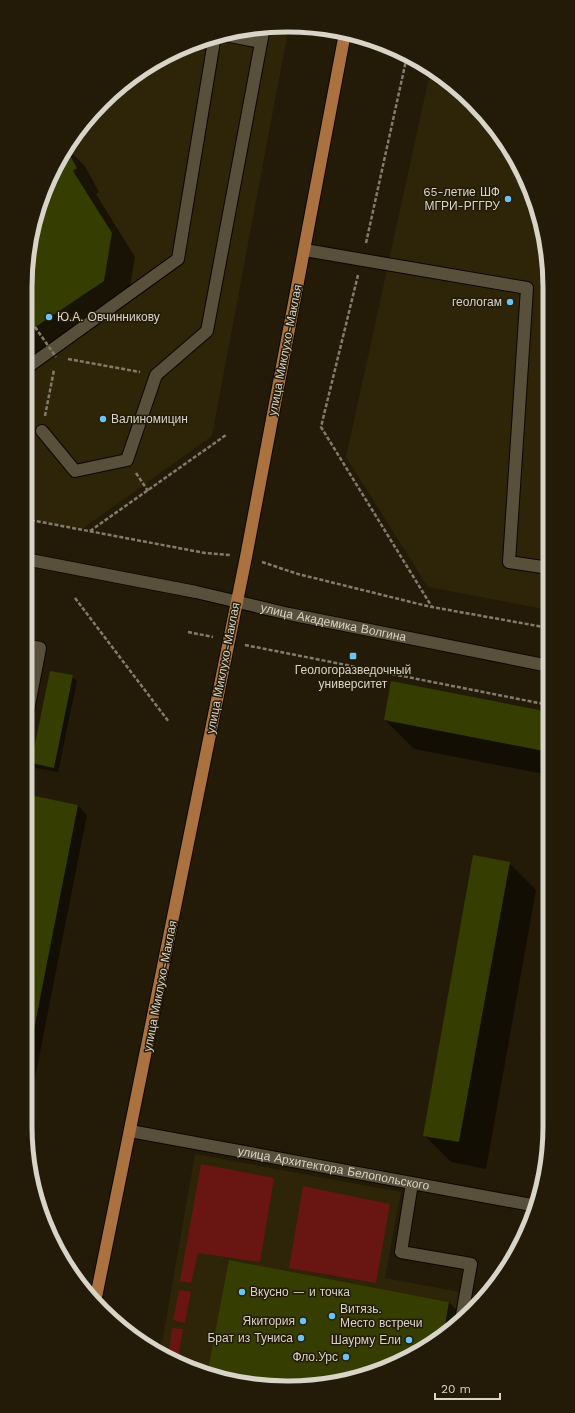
<svg xmlns="http://www.w3.org/2000/svg" width="575" height="1413" font-family="'Work Sans',sans-serif">
<rect width="100%" height="100%" fill="#231b08"/>
<path fill="#2e2408" d="M270,26H289L212,436L82,529L25,518V288L39,203L60,156L90,115L128,79L171,52L219,34Z
M431,68L485,115L530,187L548,253L549,610L428,587L346,457Z
M195,1154L401,1192L385,1278L482,1296V1297L419,1353L253,1386L160,1354Z"/>
<path fill="#691511" d="M550,979V1038L540,1036Z
M201,1164L274,1178L260,1262L198,1253L191,1283L180,1281Z
M303,1186L390,1204L376,1283L289,1268Z
M179,1290L191,1292L185,1323L173,1320Z
M172,1328L183,1329L178,1360L168,1357Z"/>
<path fill="#0007" d="M66,148L85,166L99,192L96,194L135,257L127,304L25,372V288L39,203L60,156Z
M25,668L35,678L25,728Z
M72,676L77,681L58,772L36,768L32,763Z
M549,713V775L414,749L385,720Z
M25,795L78,805L87,815L25,1128Z
M509,863L536,890L486,1169L451,1162L424,1135Z
M230,1261L449,1302L461,1315L419,1353L253,1386L209,1371Z"/>
<path fill="#363d01" d="M66,148L77,168L73,171L112,233L104,281L25,334V288L39,203L60,156Z
M50,671L73,675L54,768L31,763Z
M391,681L549,712V752L384,720Z
M25,794L78,805L26,1070H25Z
M473,855L510,862L459,1142L423,1136Z
M229,1260L449,1302L444,1331L419,1353L339,1383L253,1386L208,1370Z"/>
<g fill="none" stroke-linecap="round" stroke-linejoin="round">
<g stroke="#0c0600" stroke-width="14">
<g id="minor">
<path d="M220,34L261,42"/>
<path d="M305,250L527,288L509,562L549,568"/>
<path d="M25,369L178,259L215,35"/>
<path d="M42,431L75,471L127,460L156,375L207,331L264,27"/>
<path id="s1" d="M25,559L196,592L289,614L549,666"/>
<path d="M25,645L40,648L25,726"/>
<path id="s2" d="M130,1131L537,1206"/>
<path d="M412,1183L401,1252L471,1264L462,1315"/>
</g>
</g>
<g stroke="#0c0600" stroke-width="14">
<path id="major" d="M95,1302L246,557L345,33"/>
</g>
<path stroke="#837c6d" stroke-width="2.5" stroke-dasharray="4 2" stroke-linecap="butt" d="M366,243L407,56
M358,275L321,427L432,607L549,628
M68,359L140,372
M45,416L54,370
M136,473L148,491
M25,519L205,553L230,555
M90,531L226,435
M262,562L298,574L431,607
M75,598L169,722
M188,632L213,637
M245,645L549,705"/>
<use href="#minor" stroke="#59503b" stroke-width="12"/>
<use href="#major" stroke="#ab723f" stroke-width="12"/>
<path stroke="#837c6d" stroke-width="2.5" stroke-dasharray="4 2" stroke-linecap="butt" d="M35,327L56,357"/>
</g>
<g fill="#6cc3f2" stroke="#231b08" stroke-width="1.5">
<circle cx="508" cy="199" r="4"/>
<circle cx="510" cy="302" r="4"/>
<circle cx="49" cy="317" r="4"/>
<circle cx="103" cy="419" r="4"/>
<rect x="349" y="652" width="8" height="8" rx="2"/>
<circle cx="242" cy="1292" r="4"/>
<circle cx="332" cy="1316" r="4"/>
<circle cx="303" cy="1321" r="4"/>
<circle cx="301" cy="1338" r="4"/>
<circle cx="409" cy="1340" r="4"/>
<circle cx="346" cy="1357" r="4"/>
</g>
<g text-anchor="middle" dominant-baseline="central" stroke-width="3" stroke-linejoin="round" paint-order="stroke">
<g font-size="12" fill="#d9d4c8" stroke="#231b08" text-anchor="end">
<text x="500" y="192">65-летие ШФ<tspan x="500" dy="14">МГРИ-РГГРУ</tspan></text>
<text x="502" y="302">геологам</text>
<text x="57" y="317" text-anchor="start">Ю.А. Овчинникову</text>
<text x="111" y="419" text-anchor="start">Валиномицин</text>
<text x="353" y="670" text-anchor="middle">Геологоразведочный<tspan x="353" dy="14">университет</tspan></text>
<text x="250" y="1292" text-anchor="start">Вкусно — и точка</text>
<text x="340" y="1309" text-anchor="start">Витязь.<tspan x="340" dy="14">Место встречи</tspan></text>
<text x="295" y="1321">Якитория</text>
<text x="293" y="1338">Брат из Туниса</text>
<text x="401" y="1340">Шаурму Ели</text>
<text x="338" y="1357">Фло.Урс</text>
</g>
<g font-size="12" fill="#d9d4c8" stroke="#231b08">
<text transform="translate(285 350) rotate(-79)">улица Миклухо-Маклая</text>
<text stroke="none"><textPath href="#s1" startOffset="315">улица Академика Волгина</textPath></text>
<text transform="translate(223 668) rotate(-79)">улица Миклухо-Маклая</text>
<text transform="translate(160 986) rotate(-79)">улица Миклухо-Маклая</text>
<text stroke="none"><textPath href="#s2" startOffset="207">улица Архитектора Белопольского</textPath></text>
</g>
</g>
<path d="M0 0H575V1413H0ZM287 32H288A255 255 0 0 1 543 287V1126A255 255 0 0 1 288 1381H287A255 255 0 0 1 32 1126V287A255 255 0 0 1 287 32Z" fill="#231b08" fill-rule="evenodd"/>
<path fill="none" stroke="#d9d4c8" stroke-width="5" d="M287 32H288A255 255 0 0 1 543 287V1126A255 255 0 0 1 288 1381H287A255 255 0 0 1 32 1126V287A255 255 0 0 1 287 32Z"/>
<path d="M435 1393v6h65v-6" fill="none" stroke="#d9d4c8" stroke-width="2"/>
<text x="441" y="1393" font-size="12" fill="#d9d4c8" stroke="#231b08" stroke-width="3" paint-order="stroke">20 m</text>
</svg>
